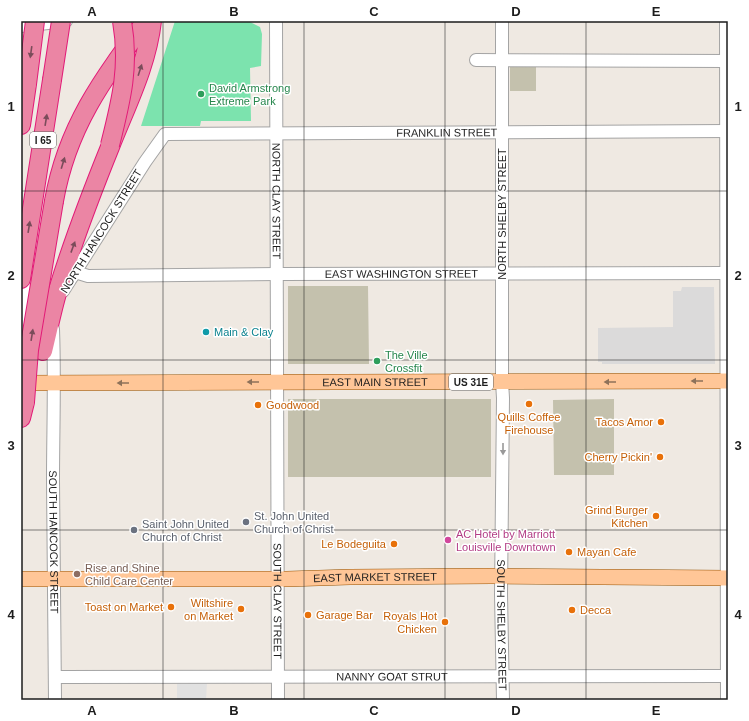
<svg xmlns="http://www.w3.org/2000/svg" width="749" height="721" font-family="Arial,sans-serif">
<rect width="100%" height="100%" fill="#efe9e2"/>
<path fill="#dbdada" d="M682,287H714L715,364H602V362H598V328L673,327V291H681Z"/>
<path fill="#c4c1ad" d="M510,63L536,64V91H510Z
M288,286H368L369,364H288Z
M288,399H491V477H288Z
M614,399V475H554L553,400Z"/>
<path fill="#7ce3ae" d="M175,21H248L260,27L262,34L261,66L250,68L251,121H201L200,126H141Z"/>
<path fill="#e1e1e1" d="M177,683H207L206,700H177Z"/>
<path fill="#fff" d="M24,200H43L21,342V218Z"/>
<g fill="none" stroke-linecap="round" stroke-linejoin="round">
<g stroke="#a4a4a4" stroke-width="14">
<g id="minor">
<path id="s1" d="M276,21L278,700"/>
<path id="s2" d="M502,21V382L503,398L501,594L503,700"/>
<path d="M726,21L727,700"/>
<path d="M21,26L66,21"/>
<path d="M476,60L728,61"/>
<path id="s3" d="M75,272L88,276L278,274L728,273"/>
<path id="s4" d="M63,291L145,162L165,134L728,131"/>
<path id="s5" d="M53,329C55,380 53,430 53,481C54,554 55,627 55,700"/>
<path id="s6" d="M55,677L728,676"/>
</g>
</g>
<g stroke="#965200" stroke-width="16">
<g id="major">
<path id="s7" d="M21,383L728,381"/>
<path id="s8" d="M21,579H287L350,577L492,576L728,578"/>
</g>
</g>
<g stroke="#e21a77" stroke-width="20">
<path id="highway" d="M21,125L27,84
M54,201C67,127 102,80 146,21
M21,279L52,80
M43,351C48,331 52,310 58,290C73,241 91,194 110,147C126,106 147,66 152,21
M21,418L25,402"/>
</g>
<use href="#minor" stroke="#fff" stroke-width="12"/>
<use href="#major" stroke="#ffc697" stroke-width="15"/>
<use href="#highway" stroke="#eb85a4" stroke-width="18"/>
<g stroke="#e21a77" stroke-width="20" stroke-linecap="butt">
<path id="highway-bridge" d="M52,80L61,21
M27,84L35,21
M110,145C121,101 130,67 122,21
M25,402L29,350L54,201"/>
</g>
<use href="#highway-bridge" stroke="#eb85a4" stroke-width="18"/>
</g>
<defs><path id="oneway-solid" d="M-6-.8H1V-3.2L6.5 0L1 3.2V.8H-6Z"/></defs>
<g fill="#7a4c5a">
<use href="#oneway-solid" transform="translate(31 52) rotate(98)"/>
<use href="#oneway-solid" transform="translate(140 70) rotate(-72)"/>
<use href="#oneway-solid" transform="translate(46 120) rotate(-81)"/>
<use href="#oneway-solid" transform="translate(63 163) rotate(-73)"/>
<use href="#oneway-solid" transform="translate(29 227) rotate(-81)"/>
<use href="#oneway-solid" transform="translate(73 247) rotate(-70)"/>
<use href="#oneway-solid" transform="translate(32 335) rotate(-81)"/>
</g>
<g fill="#8e725a">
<use href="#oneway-solid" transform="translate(697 381) rotate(180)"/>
<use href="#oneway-solid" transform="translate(253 382) rotate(180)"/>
<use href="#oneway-solid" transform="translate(610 382) rotate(180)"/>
<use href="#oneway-solid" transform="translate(123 383) rotate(180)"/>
</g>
<use fill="#999" href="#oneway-solid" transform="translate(503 449) rotate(90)"/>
<path fill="none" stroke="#1d1d1d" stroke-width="1" stroke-opacity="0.55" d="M163,21V700M304,21V700M445,21V700M586,21V700M21,191H728M21,360H728M21,530H728"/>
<g fill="#2e9e5b" stroke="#fff" stroke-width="1.5">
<circle cx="201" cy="94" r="4"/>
<circle cx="377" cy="361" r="4"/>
</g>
<circle fill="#0f9aa8" stroke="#fff" stroke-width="1.5" cx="206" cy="332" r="4"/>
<g fill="#e8710a" stroke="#fff" stroke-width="1.5">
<circle cx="529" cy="404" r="4"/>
<circle cx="258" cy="405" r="4"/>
<circle cx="661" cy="422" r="4"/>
<circle cx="660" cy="457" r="4"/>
<circle cx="656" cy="516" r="4"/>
<circle cx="394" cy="544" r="4"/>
<circle cx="569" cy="552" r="4"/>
<circle cx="171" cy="607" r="4"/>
<circle cx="241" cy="609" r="4"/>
<circle cx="572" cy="610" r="4"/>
<circle cx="308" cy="615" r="4"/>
<circle cx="445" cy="622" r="4"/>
</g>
<g fill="#6b7280" stroke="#fff" stroke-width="1.5">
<circle cx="246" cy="522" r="4"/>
<circle cx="134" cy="530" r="4"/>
</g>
<circle fill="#d1479c" stroke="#fff" stroke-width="1.5" cx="448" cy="540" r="4"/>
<circle fill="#8d6e63" stroke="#fff" stroke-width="1.5" cx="77" cy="574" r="4"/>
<g text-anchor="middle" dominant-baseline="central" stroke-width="3" stroke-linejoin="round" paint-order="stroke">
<g fill="#fff" stroke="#616161" stroke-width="1">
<rect x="30" y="132" width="26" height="16" rx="3"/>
<rect x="449" y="374" width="44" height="16" rx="3"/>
</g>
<g font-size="10" font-weight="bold" fill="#1d1d1d">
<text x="43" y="140">I 65</text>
<text x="471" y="382">US 31E</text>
</g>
<g font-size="11" fill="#27864d" stroke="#fff" text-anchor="start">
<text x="209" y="88">David Armstrong<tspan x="209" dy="13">Extreme Park</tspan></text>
<text x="385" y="355">The Ville<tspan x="385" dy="13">Crossfit</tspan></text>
</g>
<g font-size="11" fill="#1d1d1d" stroke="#fff">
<text stroke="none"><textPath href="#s4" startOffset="469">FRANKLIN STREET</textPath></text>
<text stroke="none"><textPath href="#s1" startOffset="180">NORTH CLAY STREET</textPath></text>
<text transform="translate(502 214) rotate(-90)">NORTH SHELBY STREET</text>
<text transform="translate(101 231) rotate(-58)">NORTH HANCOCK STREET</text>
<text stroke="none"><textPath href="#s3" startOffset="327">EAST WASHINGTON STREET</textPath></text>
<text stroke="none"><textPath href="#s7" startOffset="354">EAST MAIN STREET</textPath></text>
<text stroke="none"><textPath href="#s5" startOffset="213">SOUTH HANCOCK STREET</textPath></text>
<text stroke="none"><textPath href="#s8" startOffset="354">EAST MARKET STREET</textPath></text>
<text stroke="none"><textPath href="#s1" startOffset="580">SOUTH CLAY STREET</textPath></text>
<text stroke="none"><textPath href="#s2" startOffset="604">SOUTH SHELBY STREET</textPath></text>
<text stroke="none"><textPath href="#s6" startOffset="337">NANNY GOAT STRUT</textPath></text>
</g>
<g font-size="11" fill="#0d838f" stroke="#fff" text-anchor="start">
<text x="214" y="332">Main &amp; Clay</text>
</g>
<g font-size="11" fill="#c56008" stroke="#fff" text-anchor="end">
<text x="266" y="405" text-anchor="start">Goodwood</text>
<text x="529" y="417" text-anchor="middle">Quills Coffee<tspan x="529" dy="13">Firehouse</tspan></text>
<text x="653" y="422">Tacos Amor</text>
<text x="652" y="457">Cherry Pickin'</text>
<text x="648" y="510">Grind Burger<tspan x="648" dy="13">Kitchen</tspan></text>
<text x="386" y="544">Le Bodeguita</text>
<text x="577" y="552" text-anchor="start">Mayan Cafe</text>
<text x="233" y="603">Wiltshire<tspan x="233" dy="13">on Market</tspan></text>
<text x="163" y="607">Toast on Market</text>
<text x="580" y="610" text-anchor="start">Decca</text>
<text x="316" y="615" text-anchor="start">Garage Bar</text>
<text x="437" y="616">Royals Hot<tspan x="437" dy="13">Chicken</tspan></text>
</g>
<g font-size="11" fill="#5b616d" stroke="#fff" text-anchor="start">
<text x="254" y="516">St. John United<tspan x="254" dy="13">Church of Christ</tspan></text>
<text x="142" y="524">Saint John United<tspan x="142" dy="13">Church of Christ</tspan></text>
</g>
<g font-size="11" fill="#b23c85" stroke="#fff" text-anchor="start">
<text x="456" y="534">AC Hotel by Marriott<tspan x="456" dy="13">Louisville Downtown</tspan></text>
</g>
<g font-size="11" fill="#785e54" stroke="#fff" text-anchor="start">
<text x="85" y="568">Rise and Shine<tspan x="85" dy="13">Child Care Center</tspan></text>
</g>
</g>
<rect width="749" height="721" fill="none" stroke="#ffffff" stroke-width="44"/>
<rect x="22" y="22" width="705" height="677" fill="none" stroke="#1d1d1d" stroke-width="1.5"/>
<g font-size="13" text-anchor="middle" font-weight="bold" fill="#1d1d1d">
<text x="92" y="16">A</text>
<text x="234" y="16">B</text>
<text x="374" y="16">C</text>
<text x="516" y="16">D</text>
<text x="656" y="16">E</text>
<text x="11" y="111">1</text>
<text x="738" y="111">1</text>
<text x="11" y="280">2</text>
<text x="738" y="280">2</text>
<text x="11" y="450">3</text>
<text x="738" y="450">3</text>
<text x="11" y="619">4</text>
<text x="738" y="619">4</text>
<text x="92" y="715">A</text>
<text x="234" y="715">B</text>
<text x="374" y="715">C</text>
<text x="516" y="715">D</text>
<text x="656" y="715">E</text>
</g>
</svg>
